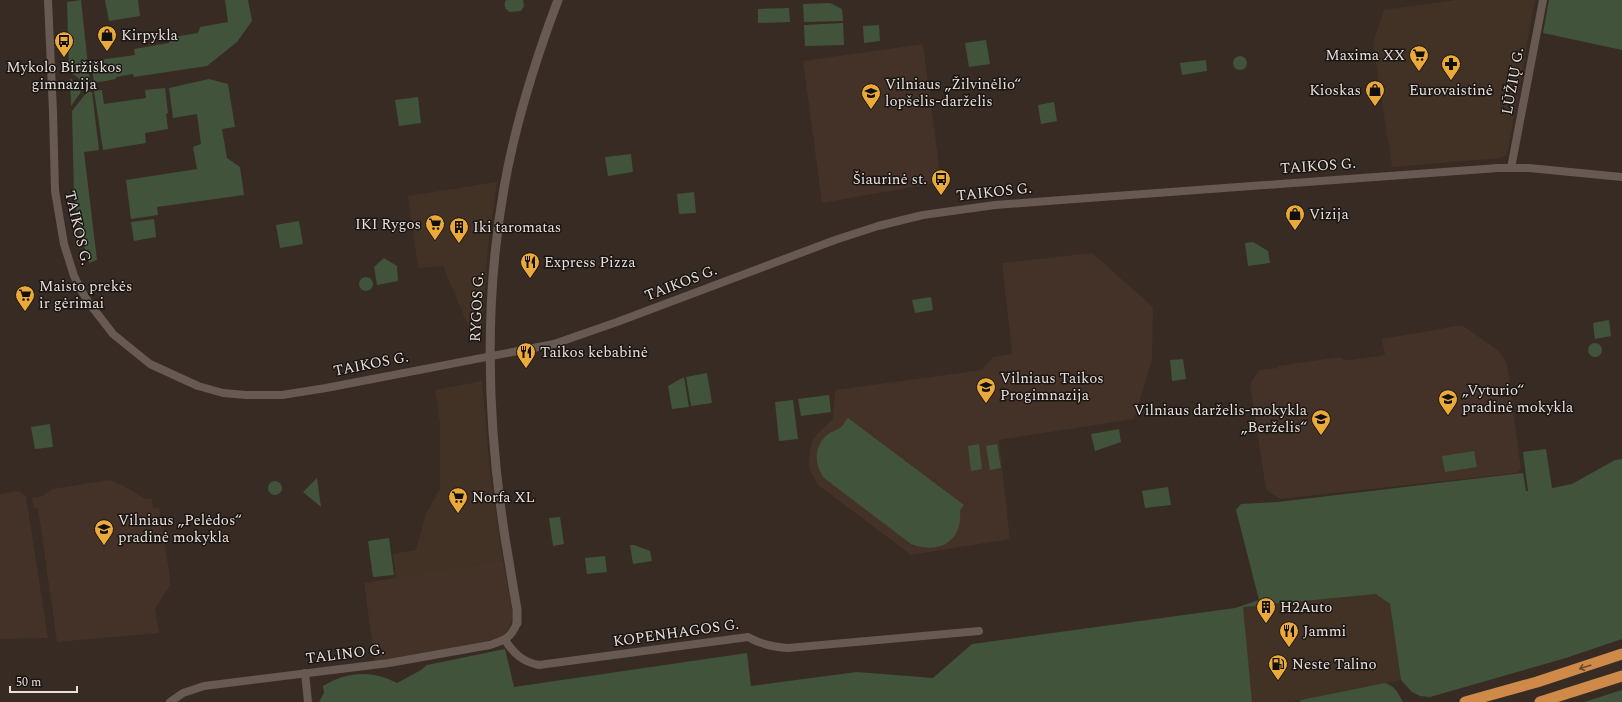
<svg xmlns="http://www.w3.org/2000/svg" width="1622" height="702" font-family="Spectral,serif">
<rect width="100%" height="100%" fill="#372b24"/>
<path fill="#423226" d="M1456,0H1535L1508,150L1505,156L1500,158L1392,167L1373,43L1384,10Z
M497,182L488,245L482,327L470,330L443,266L418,268L408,196Z
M482,381L490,472L503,560L396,578L393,554L416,550L426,513L440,489V423L435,390Z
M1376,594L1390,604L1401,680L1292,702H1252L1242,607Z"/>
<path fill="#443127" d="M923,44L941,182L822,203L803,61Z
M1092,253L1153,307L1152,360L1134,419L999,440L1010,539L911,555L818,485L814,478L809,468L810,450L812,441L817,434L833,419L835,390L982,370L993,357L1012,354L1002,263Z
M1462,325L1499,351L1507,363L1521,469L1517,473L1280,499L1266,490L1250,384L1259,370L1277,368L1278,366L1339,357L1344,360H1350L1385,355L1382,339Z
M110,480L124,486L145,499L152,498L153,508L159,507L171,584L155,609L159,633L57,642L38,508H33L32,498L43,496L52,489Z
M19,491L26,496L48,638L0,639V494Z
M503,560L513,615L510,628L502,637L497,639L418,656L375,662L364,583Z"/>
<path fill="#42533b" d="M81,0L90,84H86L69,71L67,2Z
M105,0H138L140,16L109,21Z
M225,0H248L252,21L237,42L207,66L134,77L133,74L116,77V79L94,83L91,61L135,55L134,49L169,43L168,38L198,33L200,27L228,22Z
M507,0H523L524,6L521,11L510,12C505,9 504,7 505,1Z
M1549,0H1622V50L1543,33Z
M830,3L842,9L843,21L804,22L803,4Z
M789,8L790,22L758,23V9Z
M843,23L844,45L805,46L804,25Z
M879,25L880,41L864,43L863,26Z
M986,40L990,64L969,67L965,43Z
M1233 63a7 7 0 1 1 14 0a7 7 0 1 1-14 0Z
M1206,60L1207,71L1182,75L1180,63Z
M70,78L79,86L81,92L71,106Z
M209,79L228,84L235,127L222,129L227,158L240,167L244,195L157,207L158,215L131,219L126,180L197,169L193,147L201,144L197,114L173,118L169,88Z
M165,88L168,113L166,114L168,129L145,133L146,143L103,150L94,91L102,90L104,104L146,98L145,90Z
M87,92H92L99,150L84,152L97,260L89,263L79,230L74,194L72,111Z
M418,97L421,123L399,126L395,100Z
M1054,102L1057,121L1041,124L1038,105Z
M631,154L633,172L608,176L605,157Z
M694,192L696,213L679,214L677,194Z
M154,219L156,237L134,241L131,222Z
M299,221L303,244L280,248L276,225Z
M1253,242L1268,251L1270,263L1248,266L1245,243Z
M384,258L397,266L398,281L377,285L374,267Z
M359 284a7 7 0 1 1 14 0a7 7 0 1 1-14 0Z
M931,297L933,310L915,313L912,300Z
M1609,320L1611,336L1595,339L1593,323Z
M1588 350a7 7 0 1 1 14 0a7 7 0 1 1-14 0Z
M1183,359L1186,379L1172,381L1170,360Z
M707,373L712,403L691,406L686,377Z
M684,377L689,407L672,409L668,386Z
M829,395L831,412L801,416L798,399Z
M793,400L798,439L779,441L775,402Z
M848,418L964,505L960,510C963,541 939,555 911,544L824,478C815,465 813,448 826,436C830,432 835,431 840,428C843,426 845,421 848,418Z
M50,424L53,447L35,449L31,427Z
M1119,429L1121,442L1095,451L1091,434Z
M979,444L982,469L971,471L968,446Z
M997,444L1001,468L990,470L986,446Z
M1546,449L1552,488L1572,484L1615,460L1622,459V639L1566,658L1430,697L1420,696L1412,692L1401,680L1390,604L1376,594L1243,607L1252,702H319L324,693L323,686C348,671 372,670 397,683L421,670L427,665L505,649L514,687L747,653L751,686L857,672L933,678L972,644L1235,608L1259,600L1236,510L1241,504L1278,502L1523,473L1526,491H1528L1523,452Z
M1474,451L1477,467L1445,472L1442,456Z
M317,478L321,507L303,492Z
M268 488a7 7 0 1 1 14 0a7 7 0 1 1-14 0Z
M1168,487L1171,505L1145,508L1142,491Z
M560,517L564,544L553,546L549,518Z
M389,538L394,575L373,577L368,541Z
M630,545H634L650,551L652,561L633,564Z
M605,556L607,572L587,574L585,558Z
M1385,683C1395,686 1398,693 1403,702H1299L1301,700Z
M1622,690V702H1584Z"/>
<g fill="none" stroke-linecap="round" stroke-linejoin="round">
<path stroke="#685a52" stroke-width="8" d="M48,0L53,112L55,191L64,244L74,276L81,290L89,303L113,334L150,364L198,386L223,393L246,395H282L326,388L554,344L617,322L835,240L878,226L923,215L995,205L1048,201L1498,168H1529L1622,177
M1511,168L1543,0
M505,640C514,654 523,662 539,665L748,637C760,644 774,647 788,648L979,631
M305,673L308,702
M170,702L183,693L204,686L389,663L490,645C505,640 511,638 517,623"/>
<path stroke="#685a52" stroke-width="9" d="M517,623V609C513,588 510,566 506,544C487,425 483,308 504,188C515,124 535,61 558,0"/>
<path stroke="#cf8a4a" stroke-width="11" d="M1465,702L1537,682L1622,654
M1540,702L1622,676"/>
</g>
<defs><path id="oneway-shaft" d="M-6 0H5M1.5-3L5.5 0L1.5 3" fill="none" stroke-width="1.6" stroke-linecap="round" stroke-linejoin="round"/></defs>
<use stroke="#6b4a2b" href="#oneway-shaft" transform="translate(1585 667) rotate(162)"/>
<defs>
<g id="shop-pin" transform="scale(1)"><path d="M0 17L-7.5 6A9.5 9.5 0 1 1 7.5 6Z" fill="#eba939" stroke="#1a1512"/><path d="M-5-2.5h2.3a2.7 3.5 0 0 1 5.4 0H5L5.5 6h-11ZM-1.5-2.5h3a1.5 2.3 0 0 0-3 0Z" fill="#111"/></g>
<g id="bus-pin" transform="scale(1)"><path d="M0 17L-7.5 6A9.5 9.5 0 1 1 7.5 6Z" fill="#eba939" stroke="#1a1512"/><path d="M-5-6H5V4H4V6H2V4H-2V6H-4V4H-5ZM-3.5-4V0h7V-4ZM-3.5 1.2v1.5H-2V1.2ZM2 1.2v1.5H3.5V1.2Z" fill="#111"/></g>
<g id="supermarket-pin" transform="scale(1)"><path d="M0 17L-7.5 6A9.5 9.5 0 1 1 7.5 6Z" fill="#eba939" stroke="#1a1512"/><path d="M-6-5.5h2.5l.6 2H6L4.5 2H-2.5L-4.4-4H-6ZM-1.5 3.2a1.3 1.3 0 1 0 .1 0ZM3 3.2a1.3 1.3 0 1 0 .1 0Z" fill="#111"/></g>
<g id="pharmacy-pin" transform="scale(1)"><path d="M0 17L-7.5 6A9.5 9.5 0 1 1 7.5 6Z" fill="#eba939" stroke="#1a1512"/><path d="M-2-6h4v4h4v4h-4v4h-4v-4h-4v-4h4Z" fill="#111"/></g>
<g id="school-pin" transform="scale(1)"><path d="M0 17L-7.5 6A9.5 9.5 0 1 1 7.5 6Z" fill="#eba939" stroke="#1a1512"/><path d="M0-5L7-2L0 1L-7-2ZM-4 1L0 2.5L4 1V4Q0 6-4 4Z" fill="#111"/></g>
<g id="building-pin" transform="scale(1)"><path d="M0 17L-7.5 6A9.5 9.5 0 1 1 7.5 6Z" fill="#eba939" stroke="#1a1512"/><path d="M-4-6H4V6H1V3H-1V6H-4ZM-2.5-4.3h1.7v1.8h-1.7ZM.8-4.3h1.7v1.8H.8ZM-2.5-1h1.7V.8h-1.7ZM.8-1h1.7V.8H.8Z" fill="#111"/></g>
<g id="restaurant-pin" transform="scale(1)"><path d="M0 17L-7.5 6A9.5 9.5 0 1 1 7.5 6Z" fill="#eba939" stroke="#1a1512"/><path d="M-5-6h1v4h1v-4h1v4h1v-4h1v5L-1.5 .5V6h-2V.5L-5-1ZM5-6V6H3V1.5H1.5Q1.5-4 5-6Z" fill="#111"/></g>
<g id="fuel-pin" transform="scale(1)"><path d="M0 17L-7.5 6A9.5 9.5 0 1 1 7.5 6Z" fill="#eba939" stroke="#1a1512"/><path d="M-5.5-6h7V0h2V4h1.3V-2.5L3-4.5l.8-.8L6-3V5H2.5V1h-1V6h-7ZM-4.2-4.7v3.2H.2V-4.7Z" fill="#111"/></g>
</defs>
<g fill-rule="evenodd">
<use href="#shop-pin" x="107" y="35"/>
<use href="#bus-pin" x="64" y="41"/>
<use href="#supermarket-pin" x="1419" y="55"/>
<use href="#pharmacy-pin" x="1451" y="64"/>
<use href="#shop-pin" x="1375" y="90"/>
<use href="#school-pin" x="871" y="93"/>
<use href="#bus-pin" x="941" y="179"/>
<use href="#shop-pin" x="1295" y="214"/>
<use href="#supermarket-pin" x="435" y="224"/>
<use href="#building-pin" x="459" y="227"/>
<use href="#restaurant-pin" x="530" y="262"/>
<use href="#supermarket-pin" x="25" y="295"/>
<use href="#restaurant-pin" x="526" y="352"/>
<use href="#school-pin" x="986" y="387"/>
<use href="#school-pin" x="1448" y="399"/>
<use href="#school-pin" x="1321" y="419"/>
<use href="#supermarket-pin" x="458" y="497"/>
<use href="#school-pin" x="104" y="529"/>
<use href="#building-pin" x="1266" y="607"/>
<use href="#restaurant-pin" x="1289" y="631"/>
<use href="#fuel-pin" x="1278" y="664"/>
</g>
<g text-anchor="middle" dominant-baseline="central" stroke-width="3" stroke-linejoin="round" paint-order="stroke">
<g font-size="15" fill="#e9e0dc" stroke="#1a1512" text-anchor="start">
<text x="121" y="35">Kirpykla</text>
<text x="1405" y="55" text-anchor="end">Maxima XX</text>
<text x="64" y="67" text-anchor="middle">Mykolo Biržiškos<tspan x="64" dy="17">gimnazija</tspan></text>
<text x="885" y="84">Vilniaus „Žilvinėlio“<tspan x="885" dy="17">lopšelis-darželis</tspan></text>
<text x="1361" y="90" text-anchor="end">Kioskas</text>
<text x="1451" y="90" text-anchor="middle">Eurovaistinė</text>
<text x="927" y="179" text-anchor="end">Šiaurinė st.</text>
<text x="1309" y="214">Vizija</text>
<text x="421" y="224" text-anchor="end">IKI Rygos</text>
<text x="473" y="227">Iki taromatas</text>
<text x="544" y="262">Express Pizza</text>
<text x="39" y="286">Maisto prekės<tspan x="39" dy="17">ir gėrimai</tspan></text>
<text x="540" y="352">Taikos kebabinė</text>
<text x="1000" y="378">Vilniaus Taikos<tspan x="1000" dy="17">Progimnazija</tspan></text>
<text x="1462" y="390">„Vyturio“<tspan x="1462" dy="17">pradinė mokykla</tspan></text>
<text x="1307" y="410" text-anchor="end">Vilniaus darželis-mokykla<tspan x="1307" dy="17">„Berželis“</tspan></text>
<text x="472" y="497">Norfa XL</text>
<text x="118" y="520">Vilniaus „Pelėdos“<tspan x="118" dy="17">pradinė mokykla</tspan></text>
<text x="1280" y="607">H2Auto</text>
<text x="1303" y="631">Jammi</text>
<text x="1292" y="664">Neste Talino</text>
</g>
<g font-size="15" fill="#e9e0dc" stroke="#1a1512">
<text transform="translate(1513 81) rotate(-80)">LŪŽIŲ G.</text>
<text transform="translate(1318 166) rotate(-4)">TAIKOS G.</text>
<text transform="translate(994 192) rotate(-6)">TAIKOS G.</text>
<text transform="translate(78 228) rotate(77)">TAIKOS G.</text>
<text transform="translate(681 283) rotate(-21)">TAIKOS G.</text>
<text transform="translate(477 307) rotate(-87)">RYGOS G.</text>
<text transform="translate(371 364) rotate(-11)">TAIKOS G.</text>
<text transform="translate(676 633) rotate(-8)">KOPENHAGOS G.</text>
<text transform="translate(345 654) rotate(-7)">TALINO G.</text>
</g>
</g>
<path d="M10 686v6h67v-6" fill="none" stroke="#e9e0dc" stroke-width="2"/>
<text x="16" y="686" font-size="12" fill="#e9e0dc" stroke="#1a1512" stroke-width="3" paint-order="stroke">50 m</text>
</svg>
